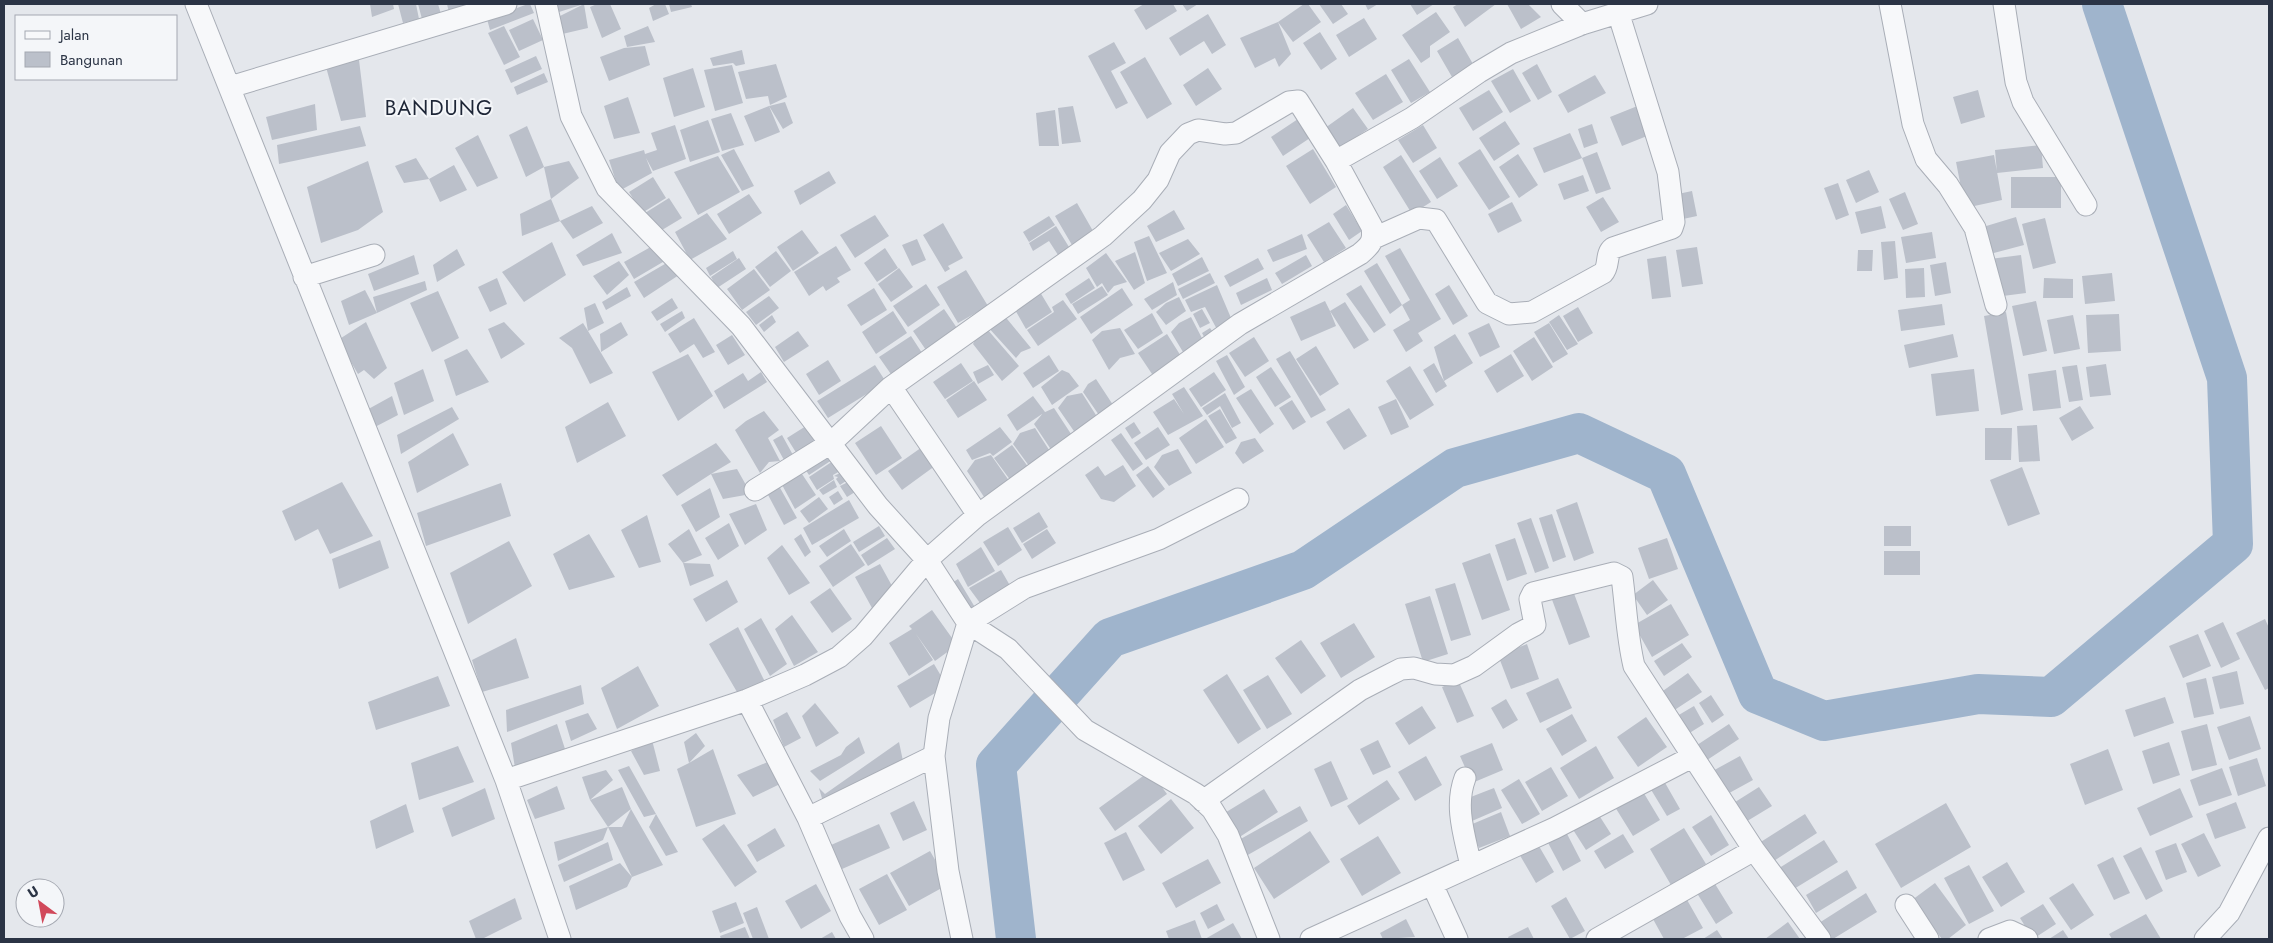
<svg xmlns="http://www.w3.org/2000/svg" width="2273" height="943" font-family="Jost,sans-serif">
<rect width="100%" height="100%" fill="#e4e7ec"/>
<g fill="none" stroke-linecap="round" stroke-linejoin="round">
<path stroke="#9fb4cc" stroke-width="40" d="M1016,939L996,765L1110,638L1303,570L1455,468L1579,433L1666,474L1758,694L1824,721L1978,694L2051,697L2233,544L2227,378L2102,4"/>
</g>
<path fill="#bbc0ca" d="M370,4H393L394,9L372,17Z
M398,4H416L419,19L403,23Z
M418,4H438L441,14L422,19Z
M447,4H473L449,13Z
M528,4H530L534,13L490,30L487,19Z
M556,4H584L588,28L558,35L554,19L584,4L559,12Z
M597,4H610L621,29L602,38L590,7Z
M656,4H665L669,14L653,21L649,8Z
M669,4H691L692,7L671,12Z
M1144,4H1173L1177,11L1146,30L1134,10Z
M1182,4H1198L1187,11Z
M1304,4H1308L1321,22L1293,42L1278,22L1291,54L1279,67L1275,58L1255,68L1240,38L1278,22Z
M1319,4H1341L1348,14L1333,24Z
M1365,4H1378L1368,10Z
M1410,4H1434L1417,15Z
M1458,4H1496L1465,27L1453,7Z
M1507,4H1528L1541,17L1521,29Z
M1436,12L1450,32L1430,46V57L1421,63L1402,35Z
M1208,14L1226,45L1212,54L1204,41L1180,56L1169,38Z
M1364,18L1377,39L1349,57L1336,35Z
M533,19L543,40L519,51L509,30Z
M504,26L520,57L504,65L488,33Z
M648,26L655,42L627,47L624,36Z
M1320,32L1337,59L1321,70L1303,43Z
M1458,38L1473,64L1452,77L1437,51Z
M1114,42L1126,63L1111,71L1128,103L1116,109L1088,56Z
M645,46L650,65L609,81L600,57L624,48Z
M742,50L745,64L736,66L733,63L713,66L710,58Z
M536,56L542,69L511,83L505,70Z
M1145,57L1172,104L1147,119L1120,72Z
M1409,59L1430,92L1411,103L1391,70Z
M359,60L366,117L341,121L326,67Z
M776,64L787,97L770,105L768,96L746,99L738,72Z
M1537,64L1552,92L1538,100L1522,73Z
M732,65L743,103L715,111L704,70Z
M693,68L705,107L674,117L663,78Z
M1208,68L1222,89L1196,106L1183,85Z
M1513,69L1531,101L1510,113L1491,81Z
M544,73L548,82L517,95L514,87Z
M1386,74L1403,102L1373,120L1355,93Z
M1595,75L1606,93L1568,113L1558,95Z
M1489,90L1503,112L1473,131L1459,108Z
M1978,90L1985,117L1961,124L1953,97Z
M628,97L640,133L614,139L604,106Z
M785,102L793,123L783,129L769,106Z
M315,104L317,130L272,140L266,117Z
M1640,105L1652,134L1622,146L1610,117Z
M769,106L780,132L755,142L744,116Z
M1073,106L1081,142L1062,144L1058,108Z
M1353,108L1368,129L1340,148L1325,128Z
M1055,110L1059,146H1039L1036,113Z
M731,113L744,145L722,151L711,119Z
M1298,119L1310,138L1283,156L1271,137Z
M708,120L720,152L690,162L680,130Z
M1505,121L1520,144L1494,161L1479,138Z
M1592,124L1598,143L1584,148L1578,129Z
M675,125L686,159L653,171L646,158L652,173L619,191L609,160L644,150L645,154L657,150L651,133Z
M1423,125L1437,148L1413,163L1398,140Z
M360,126L366,146L279,164L277,145Z
M527,126L544,167L526,177L509,135Z
M1570,133L1582,158L1544,173L1533,148Z
M478,135L498,178L477,187L455,148Z
M2041,145L2043,168L1997,173L1995,150Z
M734,149L754,186L742,191L721,155Z
M1313,149L1336,187L1310,204L1286,166Z
M1480,149L1510,197L1489,210L1458,163Z
M1597,152L1611,189L1596,194L1582,158Z
M1518,154L1538,185L1519,198L1499,167Z
M1401,155L1431,202L1412,214L1383,167Z
M1994,155L2002,200L1965,208L1956,162Z
M718,156L740,192L698,215L674,172Z
M1440,157L1458,186L1437,199L1419,171Z
M416,158L429,179L404,183L395,166Z
M368,161L383,212L358,230L321,243L307,187Z
M569,161L579,178L551,199L544,167Z
M454,165L467,190L440,202L429,179Z
M1869,170L1879,192L1856,203L1846,180Z
M829,171L836,183L800,205L794,191Z
M1583,175L1589,191L1564,200L1558,184Z
M653,177L666,198L642,213L629,192Z
M2011,177H2061V208H2011Z
M1838,183L1849,215L1836,220L1824,188Z
M1692,191L1697,216L1683,219L1678,194Z
M1905,192L1918,224L1903,230L1889,199Z
M749,194L762,213L729,234L717,214Z
M1603,197L1619,222L1601,232L1586,207Z
M669,198L682,218L657,233L645,213Z
M551,199L560,221L522,236L520,214Z
M1512,202L1522,221L1498,233L1488,214Z
M1077,203L1093,231L1072,245L1055,216Z
M1346,205L1362,231L1349,240L1333,214Z
M592,206L603,223L573,239L560,221Z
M1881,206L1886,228L1861,234L1855,212Z
M1174,210L1185,229L1156,242L1147,226Z
M707,213L727,239L690,260L675,232Z
M875,215L889,236L855,258L840,235Z
M1049,216L1055,225L1029,242L1023,232Z
M2016,217L2024,245L1990,254L1983,227Z
M2045,218L2056,263L2033,269L2022,224Z
M1329,222L1346,248L1324,262L1307,235Z
M943,223L963,258L948,266L950,269L945,272L923,235Z
M1056,226L1069,247L1058,255L1049,241L1033,251L1029,243Z
M802,230L819,253L793,271L777,247Z
M1932,232L1936,258L1906,263L1901,237Z
M612,233L622,253L583,266L576,255Z
M1302,234L1307,249L1273,262L1267,250Z
M1149,236L1167,273L1147,281L1134,242Z
M917,239L926,260L912,266L902,245Z
M1188,239L1200,254L1171,271L1159,253Z
M1895,241L1898,278L1884,280L1881,242Z
M552,242L566,275L524,302L502,272Z
M656,244L668,259L634,279L624,262Z
M836,246L851,270L837,278L840,282L826,291L823,286L809,296L794,272Z
M1697,247L1703,284L1682,287L1676,250Z
M885,248L898,268L877,282L864,263Z
M1400,248L1441,319L1418,333L1423,341L1406,352L1393,330L1410,320L1402,305L1410,300L1385,256Z
M457,249L465,265L437,282L433,265Z
M1858,250H1873L1872,271H1857Z
M733,251L737,259L710,276L706,268Z
M776,251L791,271L770,287L755,267Z
M1135,252L1145,283L1134,290L1115,261Z
M1106,253L1127,282L1114,286L1108,293L1102,283L1097,287L1086,268Z
M414,255L419,274L374,291L368,274Z
M1306,255L1312,266L1282,284L1275,273Z
M2021,255L2026,293L1995,297L1990,259Z
M1666,256L1671,297L1652,299L1647,259Z
M1202,257L1209,271L1178,286L1172,274Z
M739,258L746,269L717,288L711,277Z
M1258,258L1264,269L1230,287L1224,276Z
M619,261L629,275L607,295L593,276Z
M670,261L682,273L644,298L634,282Z
M1946,262L1951,293L1935,296L1930,265Z
M1377,263L1402,305L1390,314L1364,271Z
M899,268L913,287L891,302L878,284Z
M1924,268L1925,297L1906,298L1905,269Z
M754,269L770,290L742,310L727,289Z
M966,270L988,306L958,323L937,287Z
M1210,273L1215,283L1183,299L1178,289Z
M2112,273L2115,301L2085,304L2082,276Z
M497,278L507,304L490,312L478,287Z
M1089,278L1095,288L1071,304L1065,294Z
M1267,278L1272,290L1241,305L1236,293Z
M2044,278L2073,279V298H2043Z
M425,281L427,290L377,313L349,325L341,301L365,290L377,313L373,297Z
M1173,282L1177,295L1152,310L1144,299Z
M926,284L940,305L908,327L893,306Z
M1217,285L1234,325L1220,335L1205,307L1191,312L1185,300Z
M1361,285L1386,325L1374,333L1346,294Z
M1449,285L1468,316L1453,325L1435,294Z
M1102,286L1108,295L1078,314L1072,304Z
M627,287L631,296L606,310L602,302Z
M874,288L887,310L861,326L847,305Z
M1122,288L1133,305L1091,334L1080,317Z
M438,291L459,338L432,352L410,303Z
M1040,292L1052,312L1026,329L1014,308Z
M769,296L779,308L756,325L746,312Z
M1179,297L1186,311L1166,325L1156,312L1166,303Z
M672,298L678,308L657,321L651,312Z
M1063,300L1077,319L1038,346L1027,330L1054,312L1052,307Z
M1325,301L1330,311L1345,302L1369,340L1354,349L1330,311L1336,326L1301,341L1290,317Z
M2036,301L2047,351L2023,356L2012,306Z
M595,303L604,323L588,331L613,373L590,384L572,348L559,338L583,323L588,331L584,308Z
M1942,304L1945,325L1901,331L1898,310Z
M1578,307L1593,333L1578,342L1563,316Z
M944,309L959,331L928,353L913,331Z
M1202,309L1210,323L1200,328L1193,314Z
M682,311L685,318L665,332L660,324Z
M893,311L907,333L876,354L862,332Z
M2006,312L2023,410L2001,415L1984,316Z
M1152,313L1163,333L1138,349L1124,330Z
M1003,314L1031,348L1021,352L1016,358L987,326Z
M2119,314L2121,351L2088,353L2086,315Z
M772,315L776,322L764,332L759,325Z
M1559,315L1578,344L1567,350L1549,322Z
M2073,315L2080,349L2054,354L2047,320Z
M1191,317L1205,344L1186,357L1171,332L1179,323Z
M694,318L715,352L703,358L694,344L680,353L668,334Z
M366,322L387,368L374,379L364,370L358,374L338,340Z
M504,322L525,344L501,359L488,329Z
M621,322L628,335L601,352L600,334Z
M1489,323L1500,347L1480,357L1468,333Z
M1549,323L1568,354L1553,363L1534,332Z
M1120,328L1135,354L1120,358L1109,370L1092,340L1102,331Z
M1210,328L1217,338L1208,344L1202,333Z
M987,329L1019,366L1002,381L973,344L979,332Z
M798,331L809,346L784,362L775,347Z
M1167,334L1184,361L1156,380L1138,353Z
M1455,334L1473,363L1444,381L1447,386L1436,393L1423,370L1434,363L1444,381L1434,347Z
M1953,334L1958,357L1909,368L1904,345Z
M732,335L745,355L728,365L716,345Z
M911,336L924,356L893,377L879,357Z
M1254,337L1269,361L1245,377L1229,353Z
M1534,337L1553,367L1532,381L1513,351Z
M1316,346L1339,384L1320,396L1296,359Z
M467,349L489,382L456,396L444,360Z
M1290,351L1326,410L1311,418L1276,359Z
M688,354L713,396L678,421L652,372Z
M1511,354L1524,376L1497,393L1484,371Z
M1049,355L1059,371L1033,388L1023,373Z
M1227,355L1245,387L1234,395L1216,361Z
M828,360L841,381L819,395L806,374Z
M961,363L973,381L945,399L933,382Z
M2106,364L2111,395L2090,397L2086,367Z
M875,365L886,382L828,418L817,401Z
M988,365L994,375L978,384L973,372Z
M2077,365L2083,400L2069,402L2062,367Z
M1410,366L1434,405L1410,420L1386,381Z
M1271,367L1291,397L1275,407L1256,377Z
M423,369L434,401L404,415L394,383Z
M1974,369L1979,411L1936,416L1931,374Z
M1062,370L1069,373L1079,386L1052,405L1041,387Z
M2056,370L2061,408L2033,411L2028,374Z
M761,372L767,382L724,409L714,391L743,373L748,381Z
M1214,372L1226,390L1201,407L1189,389Z
M1096,379L1115,408L1101,418L1083,392L1088,384Z
M974,381L987,400L958,418L946,400Z
M1184,387L1203,416L1168,435L1153,412L1174,399L1184,414L1172,394Z
M1251,389L1274,424L1260,434L1236,398Z
M1082,393L1101,423L1078,437L1058,408L1067,396Z
M1225,393L1241,423L1232,428L1220,406L1207,415L1202,408Z
M392,396L398,415L373,428L363,412Z
M1033,396L1045,412L1017,431L1007,415Z
M1396,399L1409,427L1391,435L1378,407Z
M1292,400L1306,422L1293,430L1279,408Z
M608,402L626,436L577,463L565,427Z
M2080,406L2094,428L2072,441L2059,418Z
M452,407L459,419L401,454L397,435Z
M1054,408L1075,440L1054,454L1034,424L1043,413Z
M1349,408L1367,436L1344,450L1326,422Z
M1220,409L1237,438L1226,444L1208,416Z
M764,411L779,430L768,438L780,461L769,462L760,473L735,430L746,421Z
M1206,419L1224,447L1196,464L1179,438Z
M1134,422L1141,433L1132,439L1125,428Z
M2037,425L2040,461L2019,462L2017,426Z
M806,426L820,446L800,459L787,438Z
M881,426L902,458L876,475L855,443Z
M1000,427L1012,442L993,456L990,453L972,460L966,450Z
M1158,427L1170,445L1146,460L1134,443Z
M1035,428L1053,456L1032,470L1013,444L1020,433Z
M1985,428H2012L2011,460H1985Z
M453,433L469,465L417,493L408,462Z
M1121,433L1143,464L1133,471L1111,440Z
M782,435L793,455L784,460L773,440Z
M1255,438L1264,451L1243,464L1235,453L1241,442Z
M716,443L731,462L711,474L737,469L751,494L723,499L711,474L677,496L662,475Z
M925,445L939,463L902,490L888,471Z
M1012,445L1032,472L1014,485L994,458Z
M1178,449L1192,473L1169,486L1154,467L1162,455Z
M826,451L832,460L809,475L803,466Z
M991,455L1012,485L988,503L967,471L975,460Z
M833,461L840,471L833,475L834,479L817,490L809,477Z
M1123,465L1136,486L1114,502L1101,499L1085,475L1098,466L1105,476Z
M1148,466L1165,489L1153,498L1136,475Z
M2022,467L2040,514L2008,526L1990,480Z
M800,471L816,495L795,509L781,483Z
M842,472L846,481L840,485L836,479L838,477L834,476Z
M834,480L837,487L823,495L819,490Z
M342,482L373,536L330,554L318,529L295,541L282,511Z
M848,482L855,492L847,497L840,486Z
M501,483L511,516L426,546L417,513Z
M779,486L797,518L784,525L767,493Z
M710,488L720,517L696,532L681,505Z
M838,491L843,499L834,505L829,497Z
M819,497L828,509L809,523L800,511Z
M849,500L859,518L812,545L803,528Z
M1577,502L1594,553L1574,561L1556,510Z
M756,504L767,530L745,545L729,514Z
M1039,512L1048,527L1022,543L1013,528Z
M1552,514L1566,557L1553,562L1539,518Z
M647,515L661,562L639,568L621,530Z
M1531,518L1549,568L1535,573L1517,523Z
M729,523L739,546L718,560L705,538Z
M879,526L885,536L859,552L853,542Z
M1884,526H1911V546H1884Z
M1008,527L1022,550L998,566L983,542Z
M689,529L702,555L683,563L710,564L714,576L690,586L683,563L668,544Z
M844,529L851,541L827,557L819,546Z
M1047,529L1056,543L1032,559L1023,544Z
M589,534L615,577L569,590L553,554Z
M801,534L811,552L805,557L794,539Z
M887,538L895,549L868,566L861,555Z
M1515,538L1527,574L1507,581L1495,545Z
M1667,538L1678,569L1649,579L1638,548Z
M380,540L389,568L339,589L332,559Z
M509,541L532,586L468,624L450,573Z
M851,544L865,565L833,587L819,566Z
M782,545L810,583L789,595L767,558Z
M981,547L995,571L968,587L956,564Z
M1884,551H1920V575H1884Z
M1490,553L1510,610L1482,620L1462,563Z
M880,564L897,595L872,608L855,577Z
M1001,570L1012,589L983,607L969,588Z
M958,579L976,609L965,616L946,587Z
M727,580L738,602L706,622L693,599Z
M1653,580L1668,600L1647,615L1633,595Z
M1455,583L1471,635L1451,641L1435,589Z
M830,588L852,619L832,633L810,602Z
M1572,588L1590,637L1569,645L1551,597Z
M1430,596L1448,654L1423,662L1405,604Z
M1671,604L1689,635L1652,657L1634,625Z
M932,610L957,645L935,661L916,634L933,660L909,676L889,643L912,629L909,626Z
M792,615L818,652L794,666L775,629Z
M761,618L787,664L770,676L744,629Z
M2265,619L2269,628V688L2265,690L2236,633Z
M2223,622L2240,659L2221,668L2204,631Z
M1354,623L1375,657L1341,678L1320,643Z
M738,627L766,684L737,692L709,644Z
M2198,634L2211,666L2183,678L2169,646Z
M516,638L529,678L482,692L472,660Z
M1301,640L1326,676L1301,694L1275,658Z
M1682,643L1692,657L1664,676L1654,661Z
M1527,644L1539,679L1511,689L1498,655Z
M934,664L947,686L910,708L897,686Z
M638,666L659,706L617,729L601,688Z
M2237,671L2244,704L2220,709L2212,677Z
M1688,673L1702,692L1673,711L1660,693Z
M1227,674L1261,729L1238,744L1203,690Z
M1268,675L1292,714L1267,729L1243,690Z
M438,676L450,706L376,730L368,702Z
M1558,678L1572,708L1540,723L1526,693Z
M2206,678L2214,714L2194,718L2186,683Z
M1458,680L1474,716L1457,723L1442,687Z
M581,685L584,704L507,732L506,710Z
M1711,695L1724,715L1712,723L1699,703Z
M2165,697L2174,723L2134,737L2125,710Z
M1506,699L1518,720L1503,729L1491,708Z
M815,703L839,733L816,747L802,716Z
M1422,706L1436,728L1409,745L1395,723Z
M1694,706L1704,724L1683,737L1672,719Z
M787,712L801,738L784,747L773,720Z
M588,713L597,729L571,741L565,721Z
M1572,714L1587,741L1562,756L1546,729Z
M2250,716L2261,749L2229,760L2217,727Z
M1646,717L1667,747L1638,767L1617,737Z
M557,724L565,749L515,768L511,743Z
M1729,724L1739,739L1701,764L1691,749Z
M2207,724L2217,765L2192,771L2181,731Z
M696,733L705,746L689,763L713,749L736,814L696,827L677,769L689,763L684,742Z
M859,737L865,753L820,781L810,771L841,755L846,747Z
M652,740L660,771L644,775L631,751Z
M1378,740L1391,767L1373,775L1360,749Z
M899,742L903,761L826,812L819,788L825,794Z
M2169,742L2180,775L2153,784L2142,751Z
M1492,743L1503,770L1472,783L1460,756Z
M458,746L474,782L419,800L411,763Z
M1596,746L1614,778L1579,799L1560,768Z
M2108,749L2123,790L2085,805L2070,764Z
M1426,756L1442,785L1415,801L1398,772Z
M1740,756L1753,780L1722,797L1709,773Z
M2257,758L2266,786L2238,796L2229,767Z
M770,761L780,784L753,797L737,775Z
M1331,761L1348,799L1331,807L1314,769Z
M629,766L656,814L644,817L618,770Z
M1551,767L1568,796L1542,811L1525,782Z
M2222,768L2232,795L2199,806L2190,780Z
M606,770L613,780L590,800L622,787L631,809L608,827H622L631,809L663,865L632,877L608,827L590,800L582,777Z
M1150,771L1167,794L1115,831L1099,808Z
M1519,779L1540,814L1522,824L1501,790Z
M1387,780L1400,799L1359,825L1347,806Z
M1664,781L1680,809L1667,816L1650,788Z
M557,786L565,809L535,819L527,800Z
M1759,787L1772,806L1744,823L1732,804Z
M485,788L495,819L452,837L442,808Z
M1494,788L1502,808L1472,821L1463,800Z
M2180,788L2193,817L2150,836L2137,808Z
M1264,789L1278,812L1238,838L1223,814Z
M1642,790L1660,820L1633,836L1615,807Z
M1171,799L1194,828L1161,854L1138,826Z
M914,801L927,830L903,841L890,813Z
M2236,802L2246,828L2215,839L2206,814Z
M1946,803L1971,847L1901,888L1875,844Z
M406,804L414,832L376,849L370,821Z
M1300,806L1308,821L1246,856L1237,841Z
M1595,809L1611,834L1586,850L1570,825Z
M1501,812L1510,836L1479,848L1470,825Z
M656,814L678,852L666,856L649,827Z
M1805,814L1817,833L1769,864L1756,845Z
M1711,815L1729,845L1711,856L1692,827Z
M724,824L757,872L735,887L702,839Z
M879,824L890,848L842,869L831,845Z
M608,827L603,840L558,861L554,842Z
M775,828L785,846L757,862L747,845Z
M1684,828L1706,864L1671,885L1650,849Z
M1565,830L1581,861L1563,871L1546,839Z
M1310,831L1330,862L1274,899L1254,868Z
M1126,832L1145,870L1123,881L1104,843Z
M2204,833L2221,866L2198,877L2181,844Z
M1623,834L1634,852L1605,869L1594,851Z
M1378,836L1401,873L1362,896L1340,859Z
M1824,840L1838,862L1789,892L1776,870Z
M1536,841L1554,872L1536,883L1518,852Z
M608,842L613,860L564,882L558,865Z
M2176,843L2187,872L2166,880L2155,851Z
M2141,847L2163,891L2146,900L2123,856Z
M930,851L949,884L909,906L890,873Z
M2113,857L2130,893L2114,900L2097,865Z
M1208,859L1221,883L1176,908L1162,883Z
M2007,862L2025,892L2001,907L1982,877Z
M620,863L632,877L627,887L576,910L569,886Z
M1969,865L1994,911L1969,924L1944,878Z
M1847,870L1857,888L1816,913L1806,895Z
M887,874L907,910L879,925L859,889Z
M1712,879L1733,913L1716,924L1695,890Z
M1935,883L1966,925L1948,939H1942L1912,900Z
M2073,883L2094,915L2071,930L2049,898Z
M816,884L831,911L801,929L785,901Z
M1682,891L1703,928L1682,939H1664L1648,910Z
M1866,893L1877,912L1833,939H1829L1819,923Z
M1566,897L1585,931L1570,939L1551,906Z
M515,898L522,919L482,939H476L469,921Z
M736,902L744,923L720,933L712,911Z
M1217,904L1225,920L1208,929L1200,913Z
M2043,904L2056,924L2033,939L2020,918Z
M757,907L769,939H753L743,913Z
M2146,914L2161,939H2112L2109,934Z
M1406,919L1415,937L1383,939L1380,933Z
M1195,920L1202,939H1169L1166,931Z
M1788,922L1800,939H1765Z
M1233,923L1242,939H1205Z
M745,927L750,939H721L720,936Z
M1528,927L1534,939H1509L1508,937Z
M1717,930L1723,939H1703Z
M2063,930L2069,939H2049Z
M832,932L836,939H820Z"/>
<g fill="none" stroke-linecap="round" stroke-linejoin="round">
<g stroke="#a9aeb7" stroke-width="23">
<path id="minor" d="M196,4L506,780L560,939
M546,4L571,116L607,188L741,326L878,506L927,560L968,623L1008,649L1085,730L1196,794L1212,809L1228,835L1269,939
M1562,4L1582,24
M1890,4L1913,124L1926,159L1948,185L1975,228L1996,305
M2004,4L2016,82L2023,102L2086,205
M230,87L506,4
M1336,161L1412,118L1479,72L1511,53L1582,24L1647,4
M1374,238L1419,218L1436,220L1487,303L1509,314L1532,312L1603,273C1610,266 1605,254 1613,248L1672,228L1674,222L1668,172L1618,12
M304,277L374,255
M891,387L978,515
M747,700L808,818L850,916L863,939
M934,756L948,871L962,939
M1465,778C1454,807 1465,837 1471,866
M506,780L747,700L805,675L839,657L863,636L927,560L978,515L1240,324L1360,254C1371,245 1374,241 1372,227L1336,161L1298,101L1289,102L1236,133L1225,134L1198,130L1188,134L1170,153L1158,180L1142,200L1103,236L891,387L831,443L755,490
M1203,801L1360,690L1389,675L1401,669L1414,668L1435,674L1454,675L1474,666L1518,634L1535,625L1530,599L1533,593L1614,573L1622,577C1626,607 1627,637 1634,666L1754,850L1820,939
M808,818L934,756L939,718L968,623L1024,588L1159,539L1238,499
M1432,884L1457,939
M1906,905L1928,939
M1311,939L1555,828L1692,757
M1597,939L1754,850
M1989,939L2010,931L2027,939
M2205,939L2229,913L2269,838"/>
</g>
<use href="#minor" stroke="#f7f8fa" stroke-width="21"/>
</g>
<g text-anchor="middle" dominant-baseline="central" stroke-width="4" stroke-linejoin="round" paint-order="stroke">
<g font-size="21" letter-spacing="1" fill="#1d2536" stroke="#f4f6f9">
<text x="439" y="108">BANDUNG</text>
</g>
</g>
<rect width="2273" height="943" fill="none" stroke="#2b3445" stroke-width="10"/>
<rect x="15" y="15" width="162" height="65" fill="#f4f6f9" stroke="#a4a8b1"/>
<rect x="25" y="31" width="25" height="8" fill="#f7f8fa" stroke="#a4a8b1"/>
<text x="60" y="40" font-size="15" fill="#2b3445">Jalan</text>
<rect x="25" y="52" width="25" height="15" fill="#bbc0ca" stroke="#a4a8b1"/>
<text x="60" y="65" font-size="15" fill="#2b3445">Bangunan</text>
<g transform="translate(40 903) rotate(328)"><circle r="24" fill="#f4f6f9" stroke="#a4a8b1"/>
<path d="M0-4L9 19L0 12L-9 19Z" fill="#d1495b"/>
<text y="-8" font-size="14" font-weight="bold" text-anchor="middle" fill="#2b3445">U</text>
</g>
</svg>
